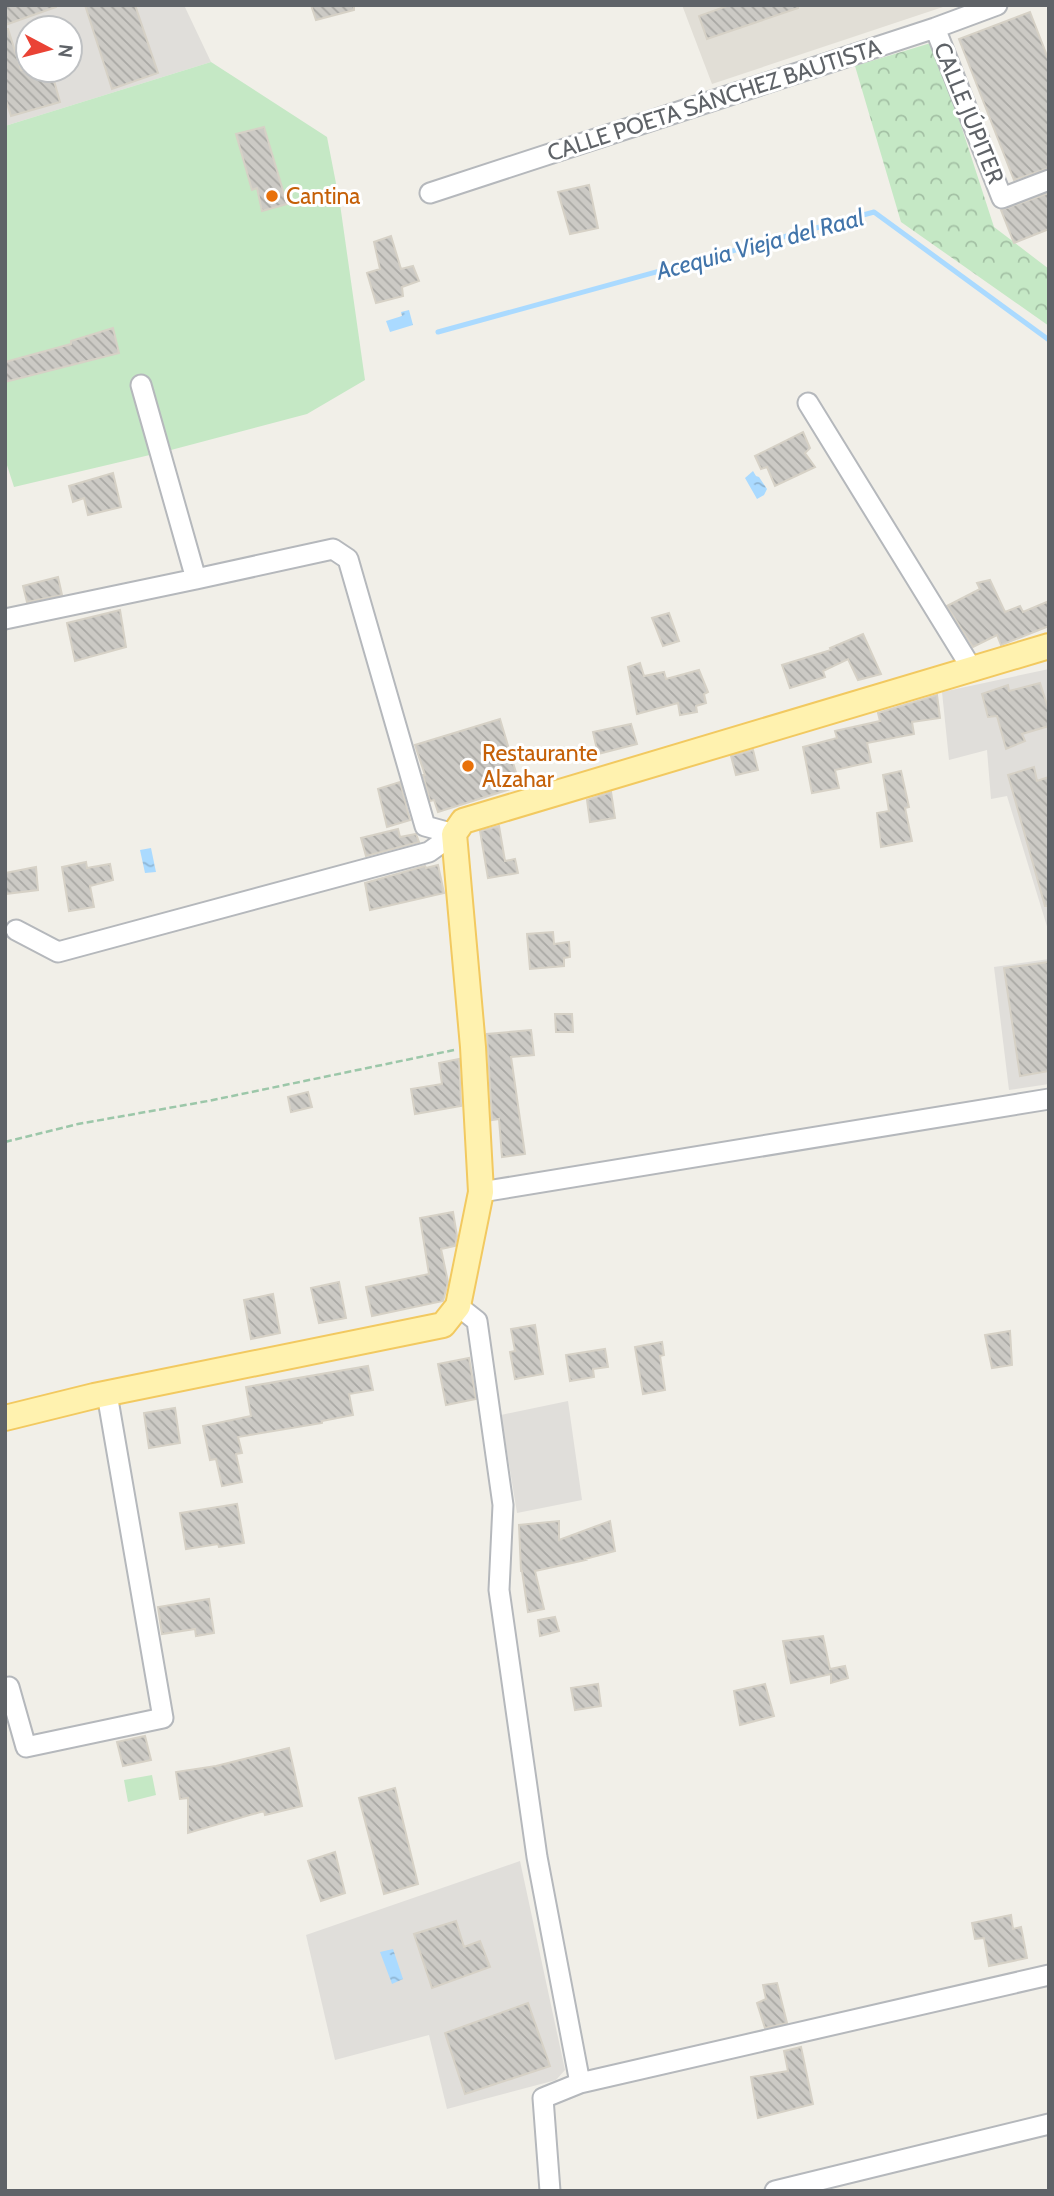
<svg xmlns="http://www.w3.org/2000/svg" width="1054" height="2196" font-family="Cabin,sans-serif">
<defs>
<pattern id="park-crowns" width="20" height="18" patternUnits="userSpaceOnUse" patternTransform="scale(1.75)"><rect width="20" height="18" fill="#c5e8c5"/><path d="M2 6a3 3 0 1 1 6 0M12 15a3 3 0 1 1 6 0" fill="none" stroke="#a3c0a4"/></pattern>
<pattern id="water-ripples" width="26" height="14" patternUnits="userSpaceOnUse" patternTransform="scale(1.75)"><rect width="26" height="14" fill="#aadaff"/><path d="M2 4q2-2 4 0t4 0M15 11q2-2 4 0t4 0" fill="none" stroke="#8eb4d2"/></pattern>
<pattern id="building-back-hatch" width="6" height="6" patternUnits="userSpaceOnUse" patternTransform="scale(1.75)"><rect width="6" height="6" fill="#cccac5"/><path d="M-1 5l2 2M0 0l6 6M5-1l2 2" fill="none" stroke="#a9a8a4"/></pattern>
</defs>
<rect width="100%" height="100%" fill="#f1efe8"/>
<path fill="#e0deda" fill-rule="evenodd" d="M5,5H184L211,62L5,126ZM28,28H70V70H28Z
M1049,669V933L1007,796L991,799L987,750L949,760L942,692Z
M1049,959V1084L1009,1090L994,967Z
M568,1401L582,1500L517,1513L501,1415Z
M520,1861L565,2070L556,2080L447,2109L429,2035L335,2060L306,1935Z"/>
<path fill="#e1ded6" d="M682,5H949L712,84Z"/>
<path fill="#c5e8c5" d="M211,62L327,137L340,204L365,380L307,414L171,450L14,487L5,459V126Z
M152,1775L156,1795L128,1802L124,1780Z"/>
<path fill="url(#park-crowns)" d="M934,42L994,227L1049,269V326L901,222L855,66Z"/>
<path fill="url(#water-ripples)" d="M409,310L413,325L390,332L386,321L402,316L401,312Z
M753,471L756,476L759,477L767,489L764,495L757,499L745,478Z
M151,848L156,872L145,873L140,850Z
M393,1949L403,1979L392,1984L380,1952Z"/>
<g fill="none" stroke-linecap="round" stroke-linejoin="round">
<path stroke="#aadaff" stroke-width="5" d="M438,332L874,212L1049,340"/>
</g>
<path fill="url(#building-back-hatch)" stroke="#d6d1c6" stroke-width="2" d="M5,5H56V7L5,25Z
M85,5H135L158,73L112,89Z
M311,5H354V10L316,20Z
M730,5H798V8L707,39L699,16Z
M1030,12L1049,61V168L1014,180L959,39Z
M5,29H8L21,70H51L60,102L11,116L5,97Z
M264,127L287,204L262,211L257,188L252,190L236,134Z
M589,185L598,228L570,234L558,192Z
M1049,193V229L1014,243L1001,210Z
M391,236L401,269L413,266L419,281L402,287L403,296L376,303L367,273L380,269L374,242Z
M113,328L119,353L5,382V362L71,344V341Z
M803,432L810,448L805,453L815,467L775,486L767,467L761,469L755,456Z
M113,473L121,507L88,515L84,498L73,502L69,486Z
M58,577L62,595L27,602L23,586Z
M990,580L1005,612L1020,606L1023,612L1049,601V626L1001,645L997,635L973,647L947,606L980,589L977,583Z
M120,610L126,647L75,661L67,623Z
M669,613L679,641L663,646L652,618Z
M863,634L881,674L858,680L848,659L823,671L825,677L790,688L782,665L831,650L830,648Z
M640,663L644,676L664,672L666,679L699,670L708,692L704,694L706,703L696,706L697,712L680,715L678,703L637,714L628,667Z
M1040,683L1049,711V726L1022,734L1025,741L1006,749L997,716L988,717L982,694L1008,685L1009,691Z
M937,695L940,718L912,722L914,734L867,743L871,762L835,770L839,788L812,793L803,747L837,738L835,731L880,721L878,713Z
M500,719L520,786L438,812L434,800L430,801L423,775H425L415,745Z
M631,724L637,744L598,754L593,732Z
M753,750L758,770L736,775L731,756Z
M1034,767L1037,781L1049,777V906H1045L1008,775Z
M901,771L909,807L905,808L912,841L881,847L877,813L889,811L883,775Z
M400,782L410,820L387,827L378,789Z
M611,792L615,818L590,822L587,800Z
M499,826L505,861L515,859L518,873L488,878L480,831Z
M398,829L400,837L416,834L419,842L366,856L361,838Z
M86,862L87,868L110,864L113,880L90,886L94,907L69,911L62,867Z
M438,865L444,893L370,910L365,883L425,866L426,868Z
M36,867L38,890L5,894V873Z
M553,932L554,944L569,942L570,957L564,958V966L530,969L527,934Z
M1049,962V1071L1020,1076L1004,968Z
M555,1014H572L573,1032H556Z
M531,1030L534,1055L511,1057L525,1154L502,1157L499,1119L492,1120L487,1034Z
M459,1059L461,1106L415,1114L411,1089L442,1084L439,1063Z
M308,1092L312,1107L291,1112L288,1097Z
M453,1212L457,1236L455,1246L441,1249L448,1282L443,1301L372,1316L366,1287L429,1274L420,1218Z
M339,1282L346,1318L319,1323L311,1288Z
M273,1294L280,1333L251,1339L244,1300Z
M535,1325L543,1374L515,1379L510,1352L515,1351L511,1329Z
M1010,1331L1012,1365L992,1368L985,1335Z
M662,1342L664,1355L660,1356L665,1390L643,1394L635,1347Z
M605,1349L608,1367L593,1369L594,1377L570,1381L566,1355Z
M469,1358L476,1399L446,1405L438,1364Z
M368,1366L373,1390L349,1394L353,1415L322,1421V1423L238,1437L242,1453L236,1454L242,1482L222,1486L216,1459L210,1460L203,1426L251,1416L246,1387Z
M175,1408L180,1443L149,1448L144,1413Z
M237,1504L244,1543L219,1547L218,1544L186,1549L180,1513Z
M559,1521V1540L610,1521L615,1551L585,1559L586,1560L535,1571L544,1609L528,1612L522,1571H521L519,1525Z
M209,1599L214,1633L196,1636L195,1629L162,1634L158,1607Z
M555,1617L559,1631L540,1636L538,1620Z
M823,1636L830,1669L845,1666L848,1678L831,1683V1674L791,1683L783,1641Z
M598,1684L601,1706L575,1710L571,1688Z
M765,1684L774,1716L740,1725L734,1691Z
M145,1736L151,1760L123,1766L117,1742Z
M289,1748L302,1806L265,1815L264,1811L188,1833V1798L180,1799L176,1772L216,1766Z
M395,1788L418,1884L384,1894L359,1798Z
M335,1852L345,1893L321,1901L308,1861Z
M1011,1915L1013,1929L1021,1927L1027,1958L989,1966L984,1938L975,1939L972,1923Z
M456,1921L464,1947L480,1941L490,1967L432,1988L414,1934Z
M777,1983L787,2023L765,2028L757,2003L766,1999L763,1985Z
M528,2003L550,2066L465,2094L445,2033Z
M801,2047L813,2104L758,2118L751,2077L788,2071L784,2051Z"/>
<g fill="none" stroke-linecap="round" stroke-linejoin="round">
<g stroke="#b5b8bc" stroke-width="23">
<path id="minor" d="M935,28L1002,198L1049,180
M430,193L935,28L997,5
M808,403L972,669
M5,619L196,579
M16,930L58,952L429,852L454,834L425,826L348,559L333,549L196,579L141,385
M481,1192L1049,1099
M458,1306L477,1321L503,1505L499,1590L537,1857L580,2083L543,2098L550,2191
M9,1687L26,1747L163,1718L107,1394
M580,2083L1049,1975
M775,2191L1049,2124"/>
</g>
<g stroke="#f2c960" stroke-width="28">
<path id="major" d="M5,1418L94,1396L443,1325L458,1306L481,1192L473,1047L454,834L463,821L1049,646"/>
</g>
<path stroke="#9cc7a9" stroke-width="2.5" stroke-dasharray="7 3.5" stroke-linecap="butt" d="M5,1142L78,1124L208,1101L454,1050"/>
<use href="#minor" stroke="#fff" stroke-width="19"/>
<use href="#major" stroke="#fff2af" stroke-width="24"/>
</g>
<g fill="#e8710a" stroke="#fff" stroke-width="2.5">
<circle cx="272" cy="196" r="7"/>
<circle cx="468" cy="766" r="7"/>
</g>
<g text-anchor="middle" dominant-baseline="central" stroke-width="6" stroke-linejoin="round" paint-order="stroke">
<g font-size="23" fill="#5f6368" stroke="#fff">
<text transform="translate(714 100) rotate(-18)">CALLE POETA SÁNCHEZ BAUTISTA</text>
<text transform="translate(969 113) rotate(68)">CALLE JÚPITER</text>
</g>
<g font-size="23" fill="#c56008" stroke="#fff" text-anchor="start">
<text x="286" y="196">Cantina</text>
<text x="482" y="753">Restaurante<tspan x="482" dy="26">Alzahar</tspan></text>
</g>
<g font-size="24" font-style="italic" fill="#4174aa" stroke="#fff">
<text transform="translate(760 244) rotate(-15)">Acequia Vieja del Raal</text>
</g>
</g>
<rect width="1054" height="2196" fill="none" stroke="#5f6368" stroke-width="14"/>
<g transform="translate(49 49) rotate(97)"><circle r="33" fill="#ffffff" stroke="#bfc1c3" stroke-width="2"/>
<path d="M0-5L12 26L0 18L-12 26Z" fill="#ea4335"/>
<text y="-10" font-size="19" font-weight="bold" text-anchor="middle" fill="#5f6368">N</text>
</g>
</svg>
